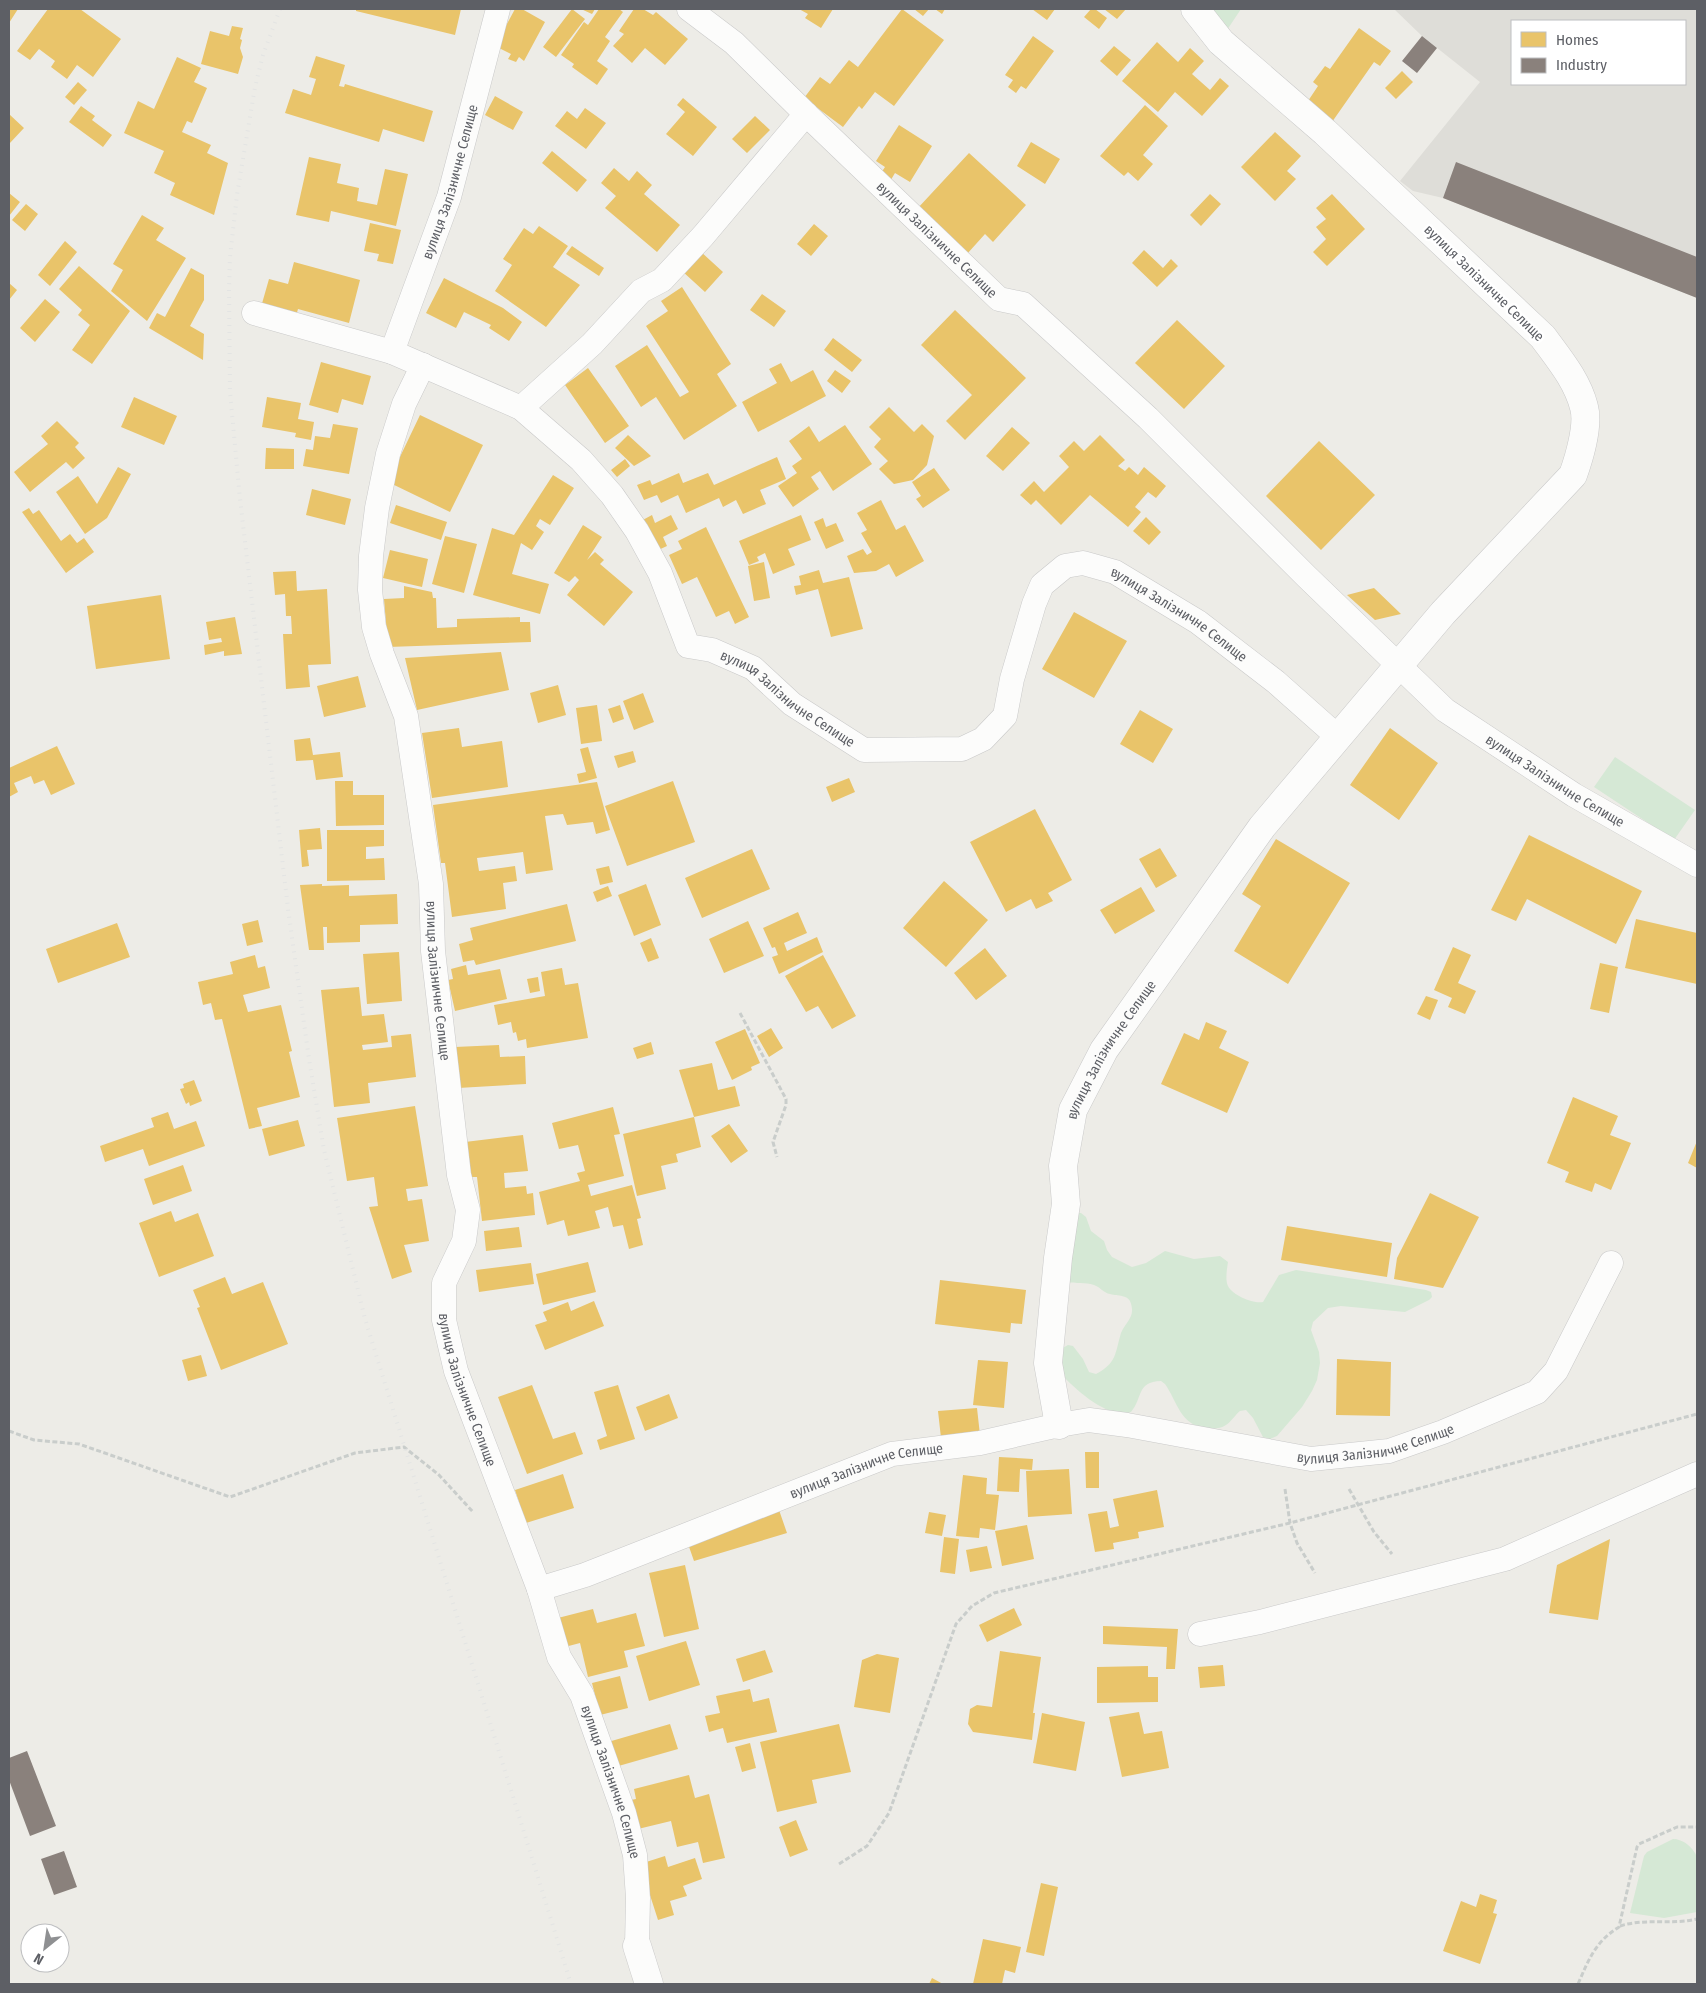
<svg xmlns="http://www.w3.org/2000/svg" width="1706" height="1993" font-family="'Fira Sans Condensed',sans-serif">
<rect width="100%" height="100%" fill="#edece7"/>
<path fill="#deddd8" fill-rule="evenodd" d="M1394,9H1697V298L1443,198L1413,191L1400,181L1480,82L1422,36ZM1512,21H1685V84H1512Z"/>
<path fill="#d5e8d5" d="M1206,9H1241L1225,33Z
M1615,757L1695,810L1674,840L1594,787Z
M1077,1213H1081L1086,1217L1091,1231L1104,1241L1107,1250L1112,1257L1132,1267L1146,1263L1165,1251L1194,1259L1220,1256L1228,1262C1227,1269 1225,1280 1228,1286C1233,1296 1254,1304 1263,1302L1279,1275L1296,1270L1426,1290L1431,1292L1432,1297L1429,1300L1405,1312L1341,1306L1328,1308L1313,1322L1311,1330L1319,1352L1320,1363L1317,1380L1312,1391L1302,1407L1277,1436L1270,1439L1263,1437L1253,1418L1246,1410L1240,1411C1235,1415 1232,1421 1226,1425C1220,1429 1213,1429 1206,1428C1180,1425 1178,1403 1165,1384L1161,1381C1136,1382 1143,1398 1131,1412C1109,1420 1076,1390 1062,1375L1059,1350L1068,1345L1073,1346L1083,1359L1089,1372L1096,1374C1117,1363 1115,1353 1121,1333C1124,1325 1133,1318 1132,1309C1131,1293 1120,1297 1110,1294C1104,1293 1100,1287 1094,1285C1085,1282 1076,1284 1067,1282Z
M1673,1839C1683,1839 1693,1847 1697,1857C1700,1863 1697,1902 1697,1912L1664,1918L1630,1913L1644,1856L1647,1852Z"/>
<path fill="#e9c46a" d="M9,9H18L9,23Z
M48,9H80L121,39L93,77L77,65L67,79L51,67L55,61L39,49L30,60L17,51Z
M356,9H461L455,35L356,11Z
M515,9H522L545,22L524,61L519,57L516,62L508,59L511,54L495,46Z
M572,9L585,19L556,57L543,47Z
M581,9H595L592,14Z
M599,9H619L623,12L605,37L610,41L597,61L608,69L597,85L572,67L574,64L561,55L584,22L588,25Z
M634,9H643L653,15L656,12L688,39L665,65L645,48L632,63L613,46L624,34L619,31Z
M799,9H833L821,28L805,18L808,14Z
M902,9L944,40L894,106L875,92L862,109L859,106L843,127L804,98L820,77L830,84L849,60L858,67Z
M914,9H929L923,16Z
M935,9H945L942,14Z
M1032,9H1055L1047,20Z
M1091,9H1095L1107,18L1099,29L1084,17Z
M1104,9H1126L1117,19Z
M232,26L243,28L240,39L242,40L240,48L243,57L238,74L201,64L210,31L229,36Z
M1359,28L1391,51L1380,66L1374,62L1332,122L1306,104L1318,86L1313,82L1325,66L1330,69Z
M1033,36L1054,51L1026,89L1021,86L1016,93L1008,87L1013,80L1005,75Z
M1157,42L1178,62L1190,48L1204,61L1192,74L1210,90L1220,78L1229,86L1202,116L1175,92L1158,112L1122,81Z
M1114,46L1131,60L1117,76L1100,61Z
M316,56L345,65L339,86L344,87L345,84L433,111L424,142L383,129L379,142L285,113L293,89L311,95L316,79L309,77Z
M177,57L201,68L194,82L207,88L192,123L187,121L182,132L211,145L207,153L228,163L214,215L170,195L175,183L154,173L164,151L124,133L138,101L154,109Z
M1402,71L1413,82L1396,99L1385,88Z
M78,82L87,90L74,105L65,97Z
M495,96L523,112L513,130L485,115Z
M683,98L717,127L693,156L666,134L685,112L677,105Z
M1145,105L1168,126L1143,155L1153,164L1138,181L1128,172L1124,176L1100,156Z
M81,106L95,116L92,120L112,135L103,147L69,122Z
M585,108L606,123L586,149L555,126L567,111L577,119Z
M9,114L24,128L9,144Z
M755,116L770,130L747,153L732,139Z
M899,125L932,146L910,182L895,173L889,183L879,176L885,167L876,161Z
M1275,132L1301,156L1287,171L1296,179L1275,201L1241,167Z
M1031,142L1060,159L1045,184L1017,166Z
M552,151L587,180L577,192L542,163Z
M969,153L1026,205L993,242L985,234L967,254L917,209Z
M309,157L341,164L337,183L359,188L357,201L377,205L385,169L408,174L396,226L331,211L329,222L296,215Z
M614,168L629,181L637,171L652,185L644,194L680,225L657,252L605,208L616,196L601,183Z
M9,193L20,202L9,216Z
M1210,194L1221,204L1201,226L1190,215Z
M1332,194L1365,229L1327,266L1313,252L1326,239L1316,227L1326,219L1316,208Z
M26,204L38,214L25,231L12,220Z
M142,215L164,228L156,240L186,258L147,321L111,291L123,270L113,264Z
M370,223L401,230L393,264L377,261L379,254L364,251Z
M814,224L828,236L811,256L797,244Z
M539,226L568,246L553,267L580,285L546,327L495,291L512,265L503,259L524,228L533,234Z
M65,241L77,252L50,286L38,275Z
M572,246L604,268L599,276L566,254Z
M1144,250L1163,268L1171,259L1178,266L1157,287L1132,263Z
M700,251L723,272L705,292L682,271Z
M294,262L360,280L349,323L298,309L296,316L261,307L269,279L288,284Z
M79,266L130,311L92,364L72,350L90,325L78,315L82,310L59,289Z
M191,268L204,275V300L190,326L204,334L203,360L149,328L157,313L165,317Z
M444,278L503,308L522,322L509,341L489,328L491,325L464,312L456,328L426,313Z
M9,283L17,290L9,300Z
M682,287L731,364L717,374L737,406L684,440L656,397L641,407L615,366L647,345L680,397L689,392L646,326L668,311L661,301Z
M762,294L786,311L774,327L750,310Z
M45,299L60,312L35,342L20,328Z
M955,310L1026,378L965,440L946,421L972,395L921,345Z
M1177,320L1225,366L1184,409L1135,363Z
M833,338L862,360L852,372L824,350Z
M321,362L371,376L363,405L342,399L338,413L309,405Z
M781,363L791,382L813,370L826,396L758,432L742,402L777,383L769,369Z
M588,368L629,426L605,443L565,385Z
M835,370L851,381L842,393L827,381Z
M134,397L177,416L164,445L121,427Z
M267,397L301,403L298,419L314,422L311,440L295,437L296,433L262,427Z
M889,407L914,432L922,424L934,436L927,465L913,480L894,484L879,469L888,461L874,447L881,439L869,427Z
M420,415L483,445L450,512L388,482Z
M57,421L79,443L75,447L85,458L73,469L66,462L30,492L14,472L48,444L41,436Z
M333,424L358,428L349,474L303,466L306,449L313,450L315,436L330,438Z
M845,425L872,464L833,491L820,471L811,477L819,489L793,507L778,486L797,473L792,466L802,459L789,441L809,426L819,442Z
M1012,427L1030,443L1003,471L986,456Z
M628,435L651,456L634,466L615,448Z
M1100,435L1125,460L1118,466L1125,471L1129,467L1138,475L1144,467L1166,486L1156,498L1148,492L1135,507L1141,512L1128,527L1090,495L1061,525L1036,500L1031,505L1020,495L1034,481L1044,492L1069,467L1059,456L1074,441L1084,451Z
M1319,441L1375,495L1321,550L1266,496Z
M266,448L294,449V469H265Z
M777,457L786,479L760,490L766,504L743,514L736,500L723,507L719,498L686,513L678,495L661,503L657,495L644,500L637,485L650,480L652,485L679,473L683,483L708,473L714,485Z
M625,459L630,466L617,477L611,470Z
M118,467L131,474L107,518L85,534L56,492L78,476L97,504Z
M934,468L950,490L923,508L916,499L921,496L912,482Z
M553,475L574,488L550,525L540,519L536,526L544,532L532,550L521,543L512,574L549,584L540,614L473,595L492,528L514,535Z
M312,489L351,499L345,525L306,515Z
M881,500L896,530L905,525L924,561L896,577L889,564L876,571L854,573L847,556L863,549L867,555L872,552L861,533L867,530L857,513Z
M396,505L447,522L441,540L390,523Z
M29,508L33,514L39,510L61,541L70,534L77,543L84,538L94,552L66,573L22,512Z
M652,515L655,523L671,515L678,529L663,537L667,546L654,552L639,522Z
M801,515L811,540L788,549L795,565L773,574L765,553L757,557L759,561L749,565L739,541Z
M1146,517L1161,532L1149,545L1133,531Z
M823,518L826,527L836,523L844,541L826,549L814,522Z
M583,525L602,537L587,560L595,552L604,560L600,564L633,592L604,626L567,595L579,580L575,576L569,582L554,573Z
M706,527L749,617L735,624L729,611L716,617L697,577L682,584L669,555L682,549L678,541Z
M445,536L477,544L464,593L432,584Z
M390,550L428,559L422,587L383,578Z
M764,562L770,598L754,601L748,566Z
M819,570L823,583L849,577L863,629L831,637L818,589L796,595L794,586L801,585L799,576Z
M296,571L297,591L327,589L331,664L308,665L310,687L286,689L283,634H292L291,616H286L285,594L275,595L273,572Z
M404,586L432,592L433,598H436L437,628L457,627V619L520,617V622H530L531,642L388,647L384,599L404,598Z
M1374,588L1401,614L1375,620L1347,595Z
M161,595L170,659L96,669L87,606Z
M1074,612L1127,641L1094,698L1042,669Z
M235,617L242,654L224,656V651L205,655L204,645L222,642L221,638L209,640L206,622Z
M501,652L509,690L417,710L405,658Z
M358,676L366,707L324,717L317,686Z
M558,685L566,715L538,723L530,693Z
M643,693L654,722L634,730L623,701Z
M597,705L602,741L581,744L576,708Z
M620,705L624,719L613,723L608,709Z
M1140,710L1173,729L1153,763L1120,744Z
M459,728L462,747L502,741L508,787L432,798L422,733Z
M1390,728L1438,763L1399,820L1350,785Z
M310,738L313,755L340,752L343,777L316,780L313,760L296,761L294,740Z
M57,746L75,784L51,795L44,780L34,784L31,776L14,783L18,792L9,797V768Z
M588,747L597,778L579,783L577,774L586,772L580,749Z
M633,751L636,762L618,768L614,756Z
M849,778L855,792L832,802L826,787Z
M335,781H353V795H384V825L336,826Z
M673,781L695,842L627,866L605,806Z
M597,782L610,830L596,834L593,822L567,825L563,814L545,816L553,870L526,874L523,852L477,858L479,871L515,866L517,881L503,883L506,909L452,917L445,863H441L433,805Z
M1035,809L1072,880L1048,893L1053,901L1036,909L1031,899L1006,912L970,842Z
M320,828L322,849L307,850L309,866L302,867L299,830Z
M327,830H384V846L366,847V859L384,858L385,880L327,881Z
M1529,835L1642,891L1616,944L1527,899L1516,921L1491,910Z
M1276,839L1350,883L1288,984L1234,951L1261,906L1242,894Z
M1160,848L1177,876L1156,888L1139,859Z
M752,849L770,889L702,918L685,878Z
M609,866L613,882L600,885L596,869Z
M944,881L988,920L946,967L903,928Z
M322,884V886L349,885V896L397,894L398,924L360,925V942L327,943V927H323L324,950H309L300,885Z
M646,884L661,925L634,936L618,895Z
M608,886L612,896L597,902L593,892Z
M1141,887L1155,911L1115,934L1100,910Z
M567,904L576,941L476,965L474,960L463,962L459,944L473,940L470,928Z
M798,912L807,933L784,943L787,951L817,937L823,952L779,974L772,957L778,955L775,947L772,948L763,928Z
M1636,919L1697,933V984L1625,968Z
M258,920L263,942L247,946L242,924Z
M748,921L764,956L724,973L709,939Z
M117,923L130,957L58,983L46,949Z
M651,938L659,958L648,962L640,943Z
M1453,947L1471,955L1458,983L1476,991L1465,1014L1448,1007L1452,998L1434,990Z
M985,948L1007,976L976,1000L954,973Z
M399,952L402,1001L367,1004L363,954Z
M255,955L258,968L265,966L270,988L243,995L248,1012L281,1005L292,1051L289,1052L300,1097L257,1108L262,1126L249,1129L222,1019L215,1020L211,1003L203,1005L198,982L233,974L230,962Z
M823,955L856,1016L832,1029L818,1006L806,1012L785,976Z
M1600,963L1618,967L1609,1013L1590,1009Z
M466,965L468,975L500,969L507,999L455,1011L448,980L453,979L451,969Z
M562,968L565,985L578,983L588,1038L527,1048L526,1039L518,1041L516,1032L513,1033L511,1022L498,1025L494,1005L545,996L541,972Z
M538,977L540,991L530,993L527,979Z
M359,987L362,1016L384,1014L388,1042L362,1045L363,1050L392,1047L391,1036L411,1034L416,1077L368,1083L370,1103L334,1107L321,990Z
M1426,996L1438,1000L1430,1020L1417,1014Z
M1206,1022L1227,1031L1219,1048L1249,1062L1227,1113L1161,1084L1184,1033L1199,1040Z
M771,1028L783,1048L769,1057L757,1036Z
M745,1029L760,1063L751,1067L752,1070L732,1080L715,1042Z
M651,1042L654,1054L637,1059L633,1048Z
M499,1045L500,1057L525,1056L526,1084L458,1088L455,1047Z
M712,1063L718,1090L735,1086L740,1106L694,1117L701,1147L676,1154L678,1162L661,1166L666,1189L637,1196L623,1134L694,1117L679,1070Z
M194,1080L202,1101L190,1106L189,1102L186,1104L180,1089L184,1088L183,1084Z
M1573,1097L1618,1116L1610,1135L1631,1143L1611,1190L1595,1183L1592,1192L1565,1182L1569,1172L1547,1163Z
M415,1106L428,1186L406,1189L408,1201L422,1199L429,1241L404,1245L412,1272L392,1279L369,1207L378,1206L374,1177L347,1181L337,1118Z
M613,1107L620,1134L614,1135L624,1176L588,1185L591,1196L632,1185L641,1218L637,1219L643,1245L629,1249L623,1225L613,1227L608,1207L595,1211L600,1228L568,1236L564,1220L547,1225L539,1192L580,1181L577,1173L585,1171L578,1145L559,1149L552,1123Z
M168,1112L174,1129L196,1121L205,1146L149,1166L143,1149L105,1162L100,1146L154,1127L151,1118Z
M298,1120L305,1146L269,1156L262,1129Z
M729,1124L748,1151L731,1163L711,1136Z
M523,1135L528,1171L504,1173L505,1188L526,1186L527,1194L533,1193L535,1215L482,1221L477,1177H469L465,1142Z
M1697,1141V1168L1688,1163Z
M183,1165L192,1191L153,1205L144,1179Z
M1430,1193L1479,1217L1443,1288L1394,1279L1397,1258Z
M171,1211L175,1222L198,1213L214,1256L159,1277L139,1223Z
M1287,1226L1392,1243L1387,1277L1281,1260Z
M519,1227L522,1247L486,1251L484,1231Z
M588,1262L596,1292L543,1305L536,1274Z
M531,1263L534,1284L479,1292L476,1270Z
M225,1277L232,1294L263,1282L288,1344L221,1370L197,1308L200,1307L193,1290Z
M940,1280L1026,1290L1022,1324L1011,1323L1010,1333L935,1324Z
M594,1301L604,1326L545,1350L535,1325L547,1321L543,1312L568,1302L571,1311Z
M201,1355L207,1376L188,1381L182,1360Z
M1337,1359L1391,1362L1390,1416L1336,1415Z
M978,1360L1008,1362L1004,1408L973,1405Z
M532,1385L553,1439L575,1432L583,1454L527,1474L498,1397Z
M618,1385L635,1439L600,1450L597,1440L607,1436L594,1392Z
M669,1394L678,1418L645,1431L636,1407Z
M977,1408L980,1435L941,1438L938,1411Z
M1085,1452H1099V1488H1086Z
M999,1457L1033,1459L1032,1470L1020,1469L1019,1492L997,1491Z
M1069,1469L1072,1514L1028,1517L1026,1471Z
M563,1474L574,1508L526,1523L515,1490Z
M963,1475L987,1478L986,1494L999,1495L995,1530L980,1528L979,1538L956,1536Z
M1157,1490L1164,1527L1138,1532L1139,1538L1113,1543L1114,1549L1095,1552L1088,1514L1107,1511L1110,1528L1119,1526L1113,1499Z
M779,1510L787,1533L694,1561L687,1541Z
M929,1512L946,1515L942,1536L925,1533Z
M1027,1525L1034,1559L1002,1566L995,1531Z
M944,1537L959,1539L955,1574L940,1572Z
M1610,1539L1598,1620L1549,1613L1557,1565Z
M987,1546L992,1568L970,1572L966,1550Z
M685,1565L699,1629L664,1637L649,1573Z
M1014,1608L1022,1625L987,1642L979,1625Z
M593,1609L597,1623L636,1613L645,1646L624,1651L628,1667L588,1677L580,1643L561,1648L554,1619Z
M1103,1626L1178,1629L1175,1669H1166L1167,1647L1103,1644Z
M686,1641L700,1685L649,1701L636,1656Z
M765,1650L773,1672L743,1682L736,1659Z
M1000,1651L1041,1657L1033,1713H1035L1032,1740L973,1732L968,1724L970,1709L977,1705L992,1707Z
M877,1654L899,1658L890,1713L854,1707L862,1660Z
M1223,1665L1225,1686L1200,1688L1198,1667Z
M1148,1666V1677H1158V1702L1097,1703V1667Z
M620,1676L628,1708L600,1715L592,1683Z
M750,1689L753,1702L769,1698L777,1732L727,1743L723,1728L709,1732L705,1716L720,1713L716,1696Z
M1139,1712L1144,1734L1162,1731L1169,1768L1122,1777L1109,1717Z
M1042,1713L1085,1722L1076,1771L1033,1763Z
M670,1724L678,1749L615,1767L608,1742Z
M839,1724L851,1772L812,1780L817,1803L777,1812L760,1742Z
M750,1743L756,1768L742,1772L735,1747Z
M689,1775L695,1798L709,1794L725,1858L703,1863L698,1842L677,1847L671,1821L638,1829L631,1800L636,1799L634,1789Z
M796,1820L808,1850L790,1857L779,1827Z
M665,1856L668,1867L695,1858L702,1879L683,1886L687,1896L670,1901L674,1915L658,1920L640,1864Z
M1041,1883L1058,1887L1044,1956L1026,1952Z
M1480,1894L1497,1900L1493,1913L1497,1914L1480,1964L1443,1951L1461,1901L1476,1907Z
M983,1939L1021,1947L1015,1973L1005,1970L1002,1984H973Z
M932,1978L943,1984H929Z"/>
<path fill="#8a817c" d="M1422,36L1437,48L1417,73L1402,61Z
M1456,162L1697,257V298L1443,198Z
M27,1751L56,1826L30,1836L9,1780V1758Z
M64,1851L77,1887L54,1895L41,1859Z"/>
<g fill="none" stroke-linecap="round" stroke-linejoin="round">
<g stroke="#c9c9c9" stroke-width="25">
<g id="service">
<path id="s1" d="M689,9L734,43L806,114L999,299L1023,304L1148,418L1307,577L1445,710L1574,795L1697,865"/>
<path id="s2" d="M254,313L392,352L521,408L581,460L612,495L637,531L660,573L688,646L712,650L753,668L792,704L864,750L962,749L983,739L1005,716L1012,679L1034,604L1042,585L1065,566L1083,563L1115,572L1198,622L1276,682L1338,737"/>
<path id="s3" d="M392,352L449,197L498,9"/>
<path id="s4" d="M423,365L404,404L388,454L377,508L371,556L370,590L374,627L382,654L406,716L431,884L433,951L459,1175L468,1210L464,1241L444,1283V1320L456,1371L539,1589L559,1657L582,1695L624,1813L635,1855L638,1898L637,1946"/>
<path d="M521,408L592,344L641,291L662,280L703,236L806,114"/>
<path id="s5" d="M539,1589L585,1575L892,1454L980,1443L1059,1425L1089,1420L1127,1425L1311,1459L1389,1451L1443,1432L1537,1392L1556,1371L1611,1263"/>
<path d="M1200,1634L1260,1622L1505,1559L1697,1474"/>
</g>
</g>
<g stroke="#c9c9c9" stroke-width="29">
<g id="minor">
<path id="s6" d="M1059,1425L1048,1363L1058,1258L1066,1204L1063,1166L1073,1110L1104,1050L1262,827L1443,613L1573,475C1579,458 1589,425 1584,407C1577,380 1559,359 1543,337L1325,132L1221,42L1195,9"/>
<path d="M637,1946L649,1984"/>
</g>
</g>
<path stroke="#c9cdcb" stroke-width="3" stroke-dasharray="5 2.5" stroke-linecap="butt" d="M740,1013L786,1099V1105L773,1142L777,1157
M9,1431L34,1440L79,1444L230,1497L355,1453L404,1447L439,1475L473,1512
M1285,1489L1290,1523L1297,1543L1315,1573
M1349,1489L1374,1532L1392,1554
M839,1864L867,1846L889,1813L956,1624L972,1606L994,1593L1290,1523L1697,1414
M1620,1926C1645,1918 1672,1925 1697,1919
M1578,1984C1589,1959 1595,1942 1619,1927L1637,1847L1639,1844L1677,1827H1697"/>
<use href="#service" stroke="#fcfcfb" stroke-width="24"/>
<use href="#minor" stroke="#fcfcfb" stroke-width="28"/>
<path stroke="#e3e4e3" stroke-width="4" stroke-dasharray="1 6" stroke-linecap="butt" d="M280,9L263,55L255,87L237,195L230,257L229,289L230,392L240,499L288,909L309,1059L324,1150L365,1319L571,1984"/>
</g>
<g text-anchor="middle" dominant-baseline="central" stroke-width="5" stroke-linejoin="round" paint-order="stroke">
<g font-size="14" fill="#5d5f65" stroke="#fff">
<text stroke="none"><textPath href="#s3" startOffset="180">вулиця Залізничне Селище</textPath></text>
<text stroke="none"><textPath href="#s1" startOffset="339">вулиця Залізничне Селище</textPath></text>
<text transform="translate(1484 283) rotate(44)">вулиця Залізничне Селище</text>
<text stroke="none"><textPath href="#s2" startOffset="1235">вулиця Залізничне Селище</textPath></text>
<text stroke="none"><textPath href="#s2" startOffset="695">вулиця Залізничне Селище</textPath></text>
<text stroke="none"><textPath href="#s1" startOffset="1166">вулиця Залізничне Селище</textPath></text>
<text stroke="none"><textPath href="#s4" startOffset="632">вулиця Залізничне Селище</textPath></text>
<text stroke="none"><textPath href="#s6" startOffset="389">вулиця Залізничне Селище</textPath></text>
<text stroke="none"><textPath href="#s4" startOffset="1052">вулиця Залізничне Селище</textPath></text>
<text stroke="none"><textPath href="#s5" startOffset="870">вулиця Залізничне Селище</textPath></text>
<text stroke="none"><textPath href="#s5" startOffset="349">вулиця Залізничне Селище</textPath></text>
<text stroke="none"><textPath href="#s4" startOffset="1471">вулиця Залізничне Селище</textPath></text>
</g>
</g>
<rect width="1706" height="1993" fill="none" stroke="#5d5f65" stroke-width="20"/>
<rect x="1511" y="20" width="175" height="65" fill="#ffffff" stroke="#bebfc1"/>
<rect x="1521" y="32" width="25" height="15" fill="#e9c46a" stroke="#bebfc1"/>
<text x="1556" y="45" font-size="15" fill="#5d5f65">Homes</text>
<rect x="1521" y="58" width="25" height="15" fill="#8a817c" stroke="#bebfc1"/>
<text x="1556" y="70" font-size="15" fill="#5d5f65">Industry</text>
<g transform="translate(45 1948) rotate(210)"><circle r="24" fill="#ffffff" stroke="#bebfc1"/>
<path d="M0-4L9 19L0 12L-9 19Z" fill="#8f9092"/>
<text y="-8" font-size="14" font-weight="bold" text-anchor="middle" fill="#5d5f65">N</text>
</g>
</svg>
